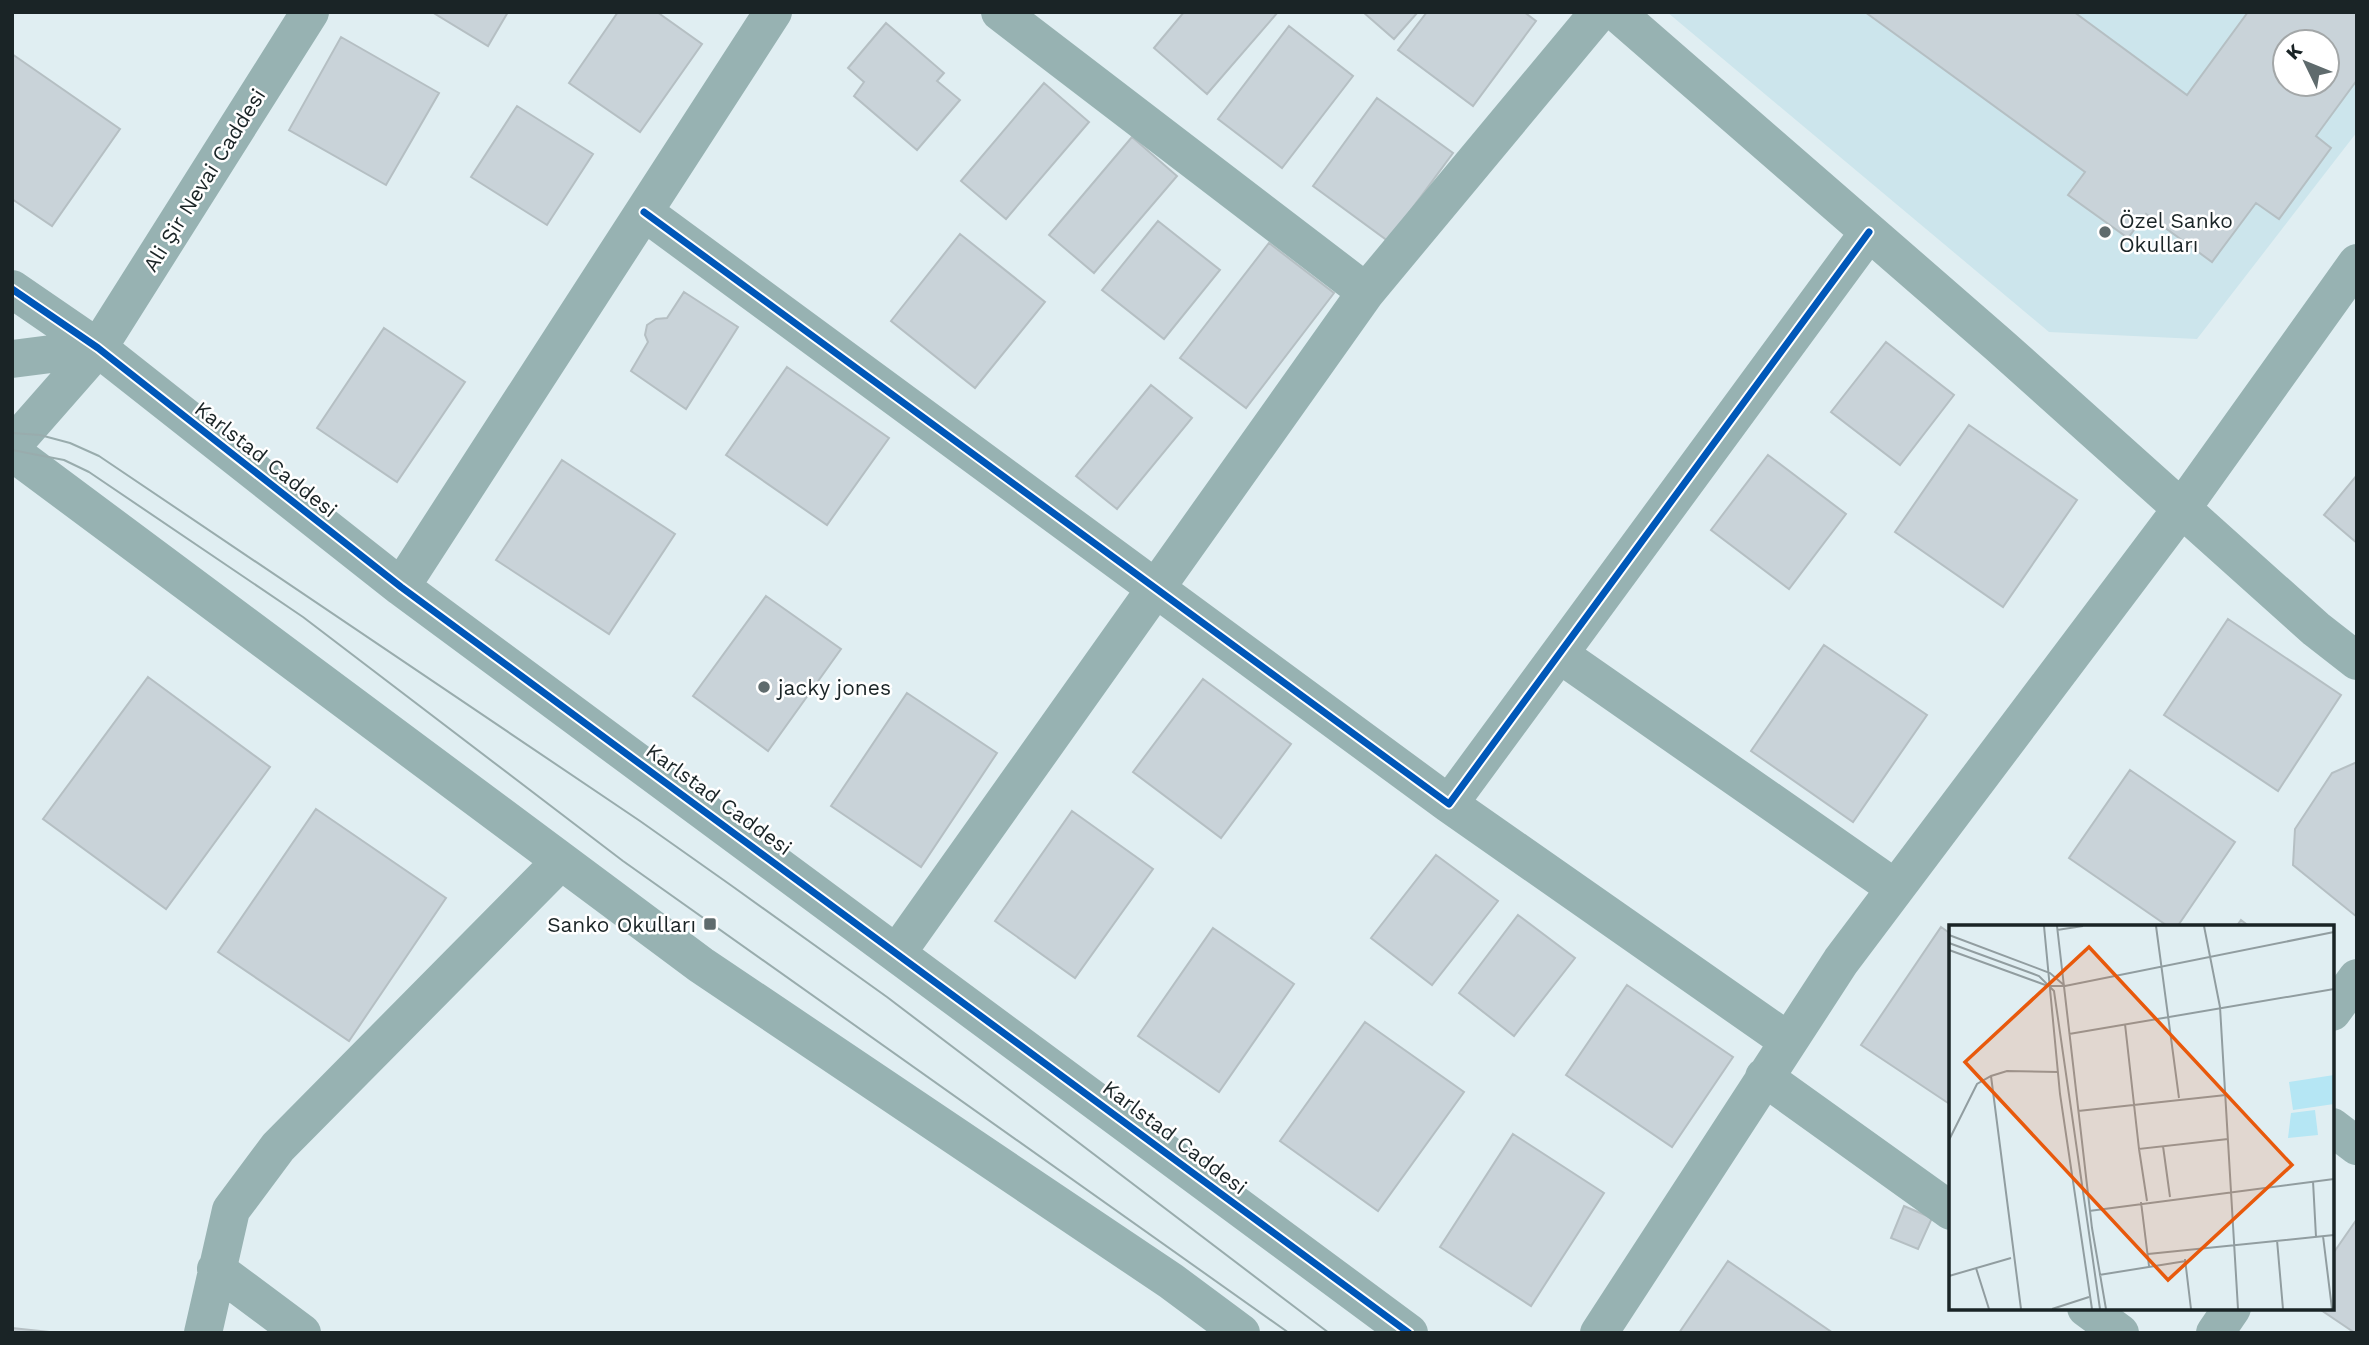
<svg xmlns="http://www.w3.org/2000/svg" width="2369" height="1345" font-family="'Work Sans',sans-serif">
<rect width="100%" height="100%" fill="#e0eef2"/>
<path fill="#cce5ec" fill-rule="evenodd" d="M1667,12H2357V132L2197,339L2049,332ZM2285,42H2327V84H2285Z"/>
<path fill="#c9d3d9" stroke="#b5bfc3" stroke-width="2" fill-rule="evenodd" d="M432,12H508L488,46Z
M618,12H657L702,44L640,132L569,83Z
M1184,12H1278L1207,94L1154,48Z
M1363,12H1418L1394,39Z
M1427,12H1524L1536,21L1473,106L1398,50Z
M1865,12H2074L2187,95L2248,12H2357V80L2316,136L2331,148L2279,219L2256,203L2212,262L2146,214L2128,238L2068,195L2085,172ZM2285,42H2327V84H2285Z
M886,23L944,73L937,81L960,100L917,150L854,96L864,82L848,68Z
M1289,26L1353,76L1282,168L1218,119Z
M341,37L439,93L386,185L289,130Z
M12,54L120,129L52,226L12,199Z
M1044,83L1089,122L1006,219L961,181Z
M1377,98L1453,153L1388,241L1313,186Z
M517,106L593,154L547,225L471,177Z
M1132,137L1177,176L1094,273L1049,235Z
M1158,221L1220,270L1164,339L1102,290Z
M960,234L1045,302L975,388L891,321Z
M1269,243L1334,293L1246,408L1180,358Z
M684,292L738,327L686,409L631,371L648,342L645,335L647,325L656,319L667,318Z
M384,328L465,382L397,482L317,428Z
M1886,342L1954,395L1900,465L1831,412Z
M787,367L889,438L827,525L726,455Z
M1151,385L1192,418L1117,509L1076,476Z
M1969,425L2077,500L2003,607L1895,532Z
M1768,455L1846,514L1789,589L1711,530Z
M562,460L675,534L609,634L496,560Z
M2357,475V543L2324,515Z
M766,596L841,649L768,751L693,696Z
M2228,619L2341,695L2278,791L2164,715Z
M1824,645L1927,715L1853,822L1751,751Z
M148,677L270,767L166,909L43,819Z
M1203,679L1291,744L1221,838L1133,772Z
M907,693L997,753L921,867L831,806Z
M2357,762V917L2293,865L2295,829L2332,773Z
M2130,770L2235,842L2177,927H2169L2069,858Z
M316,809L446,898L349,1041L218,952Z
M1072,811L1153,869L1075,978L995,921Z
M1436,855L1498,901L1432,985L1371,938Z
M1518,915L1575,958L1514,1036L1459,993Z
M2241,920L2250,927H2236Z
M1941,927L1951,934V1105L1861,1045Z
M1213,928L1294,984L1219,1092L1138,1036Z
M1627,985L1733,1057L1672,1147L1566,1075Z
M1365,1022L1464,1092L1378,1211L1280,1141Z
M1513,1134L1604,1193L1531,1306L1440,1247Z
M1904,1206L1932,1218L1918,1249L1891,1238Z
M2357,1219V1333H2355L2318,1308H2332V1255Z
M1728,1261L1833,1333H1679Z
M12,1328L59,1333H12Z"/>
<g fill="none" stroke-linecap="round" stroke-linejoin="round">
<path stroke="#97b2b2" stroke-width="38" d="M1000,12L1366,292
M1616,12L1999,345L2316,629L2357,661
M644,212L1449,804L1869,232
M12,289L98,348L401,587L1409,1333
M12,359L98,348
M12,446L98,348L310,12
M12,452L701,965L1171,1281L1241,1333
M401,587L773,12
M1559,654L1895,888
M1449,804L1788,1041
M897,953L1366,292L1599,12
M2332,1012L2357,978
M1764,1077L1951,1211
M2332,1127L2357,1146
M216,1269L302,1333
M2086,1308L2120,1333
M203,1333L231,1210L278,1147L561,861
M1599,1333L1841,961L2182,508L2357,263
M2215,1333L2232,1308"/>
<path stroke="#99acad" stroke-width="2" d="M12,433L40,435L70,443L99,456L640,821L732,886L887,997L1329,1333
M12,450L64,460L89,472L303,617L623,861L1289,1333"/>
<g stroke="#fff" stroke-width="11">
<path id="cycleway" d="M644,212L1449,804L1869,232
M12,289L98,348L401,587L1409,1333"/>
</g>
<use href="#cycleway" stroke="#0057b8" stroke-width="7"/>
</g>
<g fill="#5f6b6d" stroke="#fff" stroke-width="2.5">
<circle cx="2105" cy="232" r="7"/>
<circle cx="764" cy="687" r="7"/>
<rect x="703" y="917" width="14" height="14" rx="3.5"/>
</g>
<g text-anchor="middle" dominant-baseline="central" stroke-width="5" stroke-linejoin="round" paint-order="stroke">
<g font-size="21" fill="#1a2426" stroke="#fff">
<text transform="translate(204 180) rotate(-58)">Ali Şir Nevai Caddesi</text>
<text transform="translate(266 459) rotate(38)">Karlstad Caddesi</text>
<text transform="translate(719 799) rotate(36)">Karlstad Caddesi</text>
<text transform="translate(1175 1137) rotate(37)">Karlstad Caddesi</text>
</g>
<g font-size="21" fill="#1a2426" stroke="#fff" text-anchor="start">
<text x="2119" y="220">Özel Sanko<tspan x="2119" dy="24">Okulları</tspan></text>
<text x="778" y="687">jacky jones</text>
<text x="696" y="924" text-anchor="end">Sanko Okulları</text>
</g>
</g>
<g transform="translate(1949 925)">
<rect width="385" height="385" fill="#e0eef2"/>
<path d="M385,150V179L344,185L340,157ZM366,185L369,210L339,213L342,188Z" fill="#b5e6f4"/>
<path fill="none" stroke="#919da0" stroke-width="2" d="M95,1L111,169L143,384M108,1L143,303L157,384M207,1L230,173M255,1L271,82L289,384M108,5L134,1M0,10L101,48L116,61M0,18L90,51L105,66L151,384M0,25L99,61H116L385,7M176,99L190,224L279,214M120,109L385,64M42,151L72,384M129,186L277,170M0,215L28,159L42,151L58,146L109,147M214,221L221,272M190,224L198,276M364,256L367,312M192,277L200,341M140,286L385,254M374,311L383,384M328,315L334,384M199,329L385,310M236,334L242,384M27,343L40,384M150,350L237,336M0,351L62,333M103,384L140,372"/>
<path fill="#e8590c" fill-opacity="0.15" stroke="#e8590c" stroke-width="3.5" d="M140,22L343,240L219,355L16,137Z"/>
<rect width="385" height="385" fill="none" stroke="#1a2426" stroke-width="3.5"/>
</g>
<rect width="2369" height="1345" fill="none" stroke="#1a2426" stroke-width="28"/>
<g transform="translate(2306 63) rotate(313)"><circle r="33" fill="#ffffff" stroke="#a3a7a8" stroke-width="2"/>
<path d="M0-5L12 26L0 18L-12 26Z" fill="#5f6b6d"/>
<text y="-10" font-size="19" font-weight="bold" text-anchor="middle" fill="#1a2426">K</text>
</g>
</svg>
